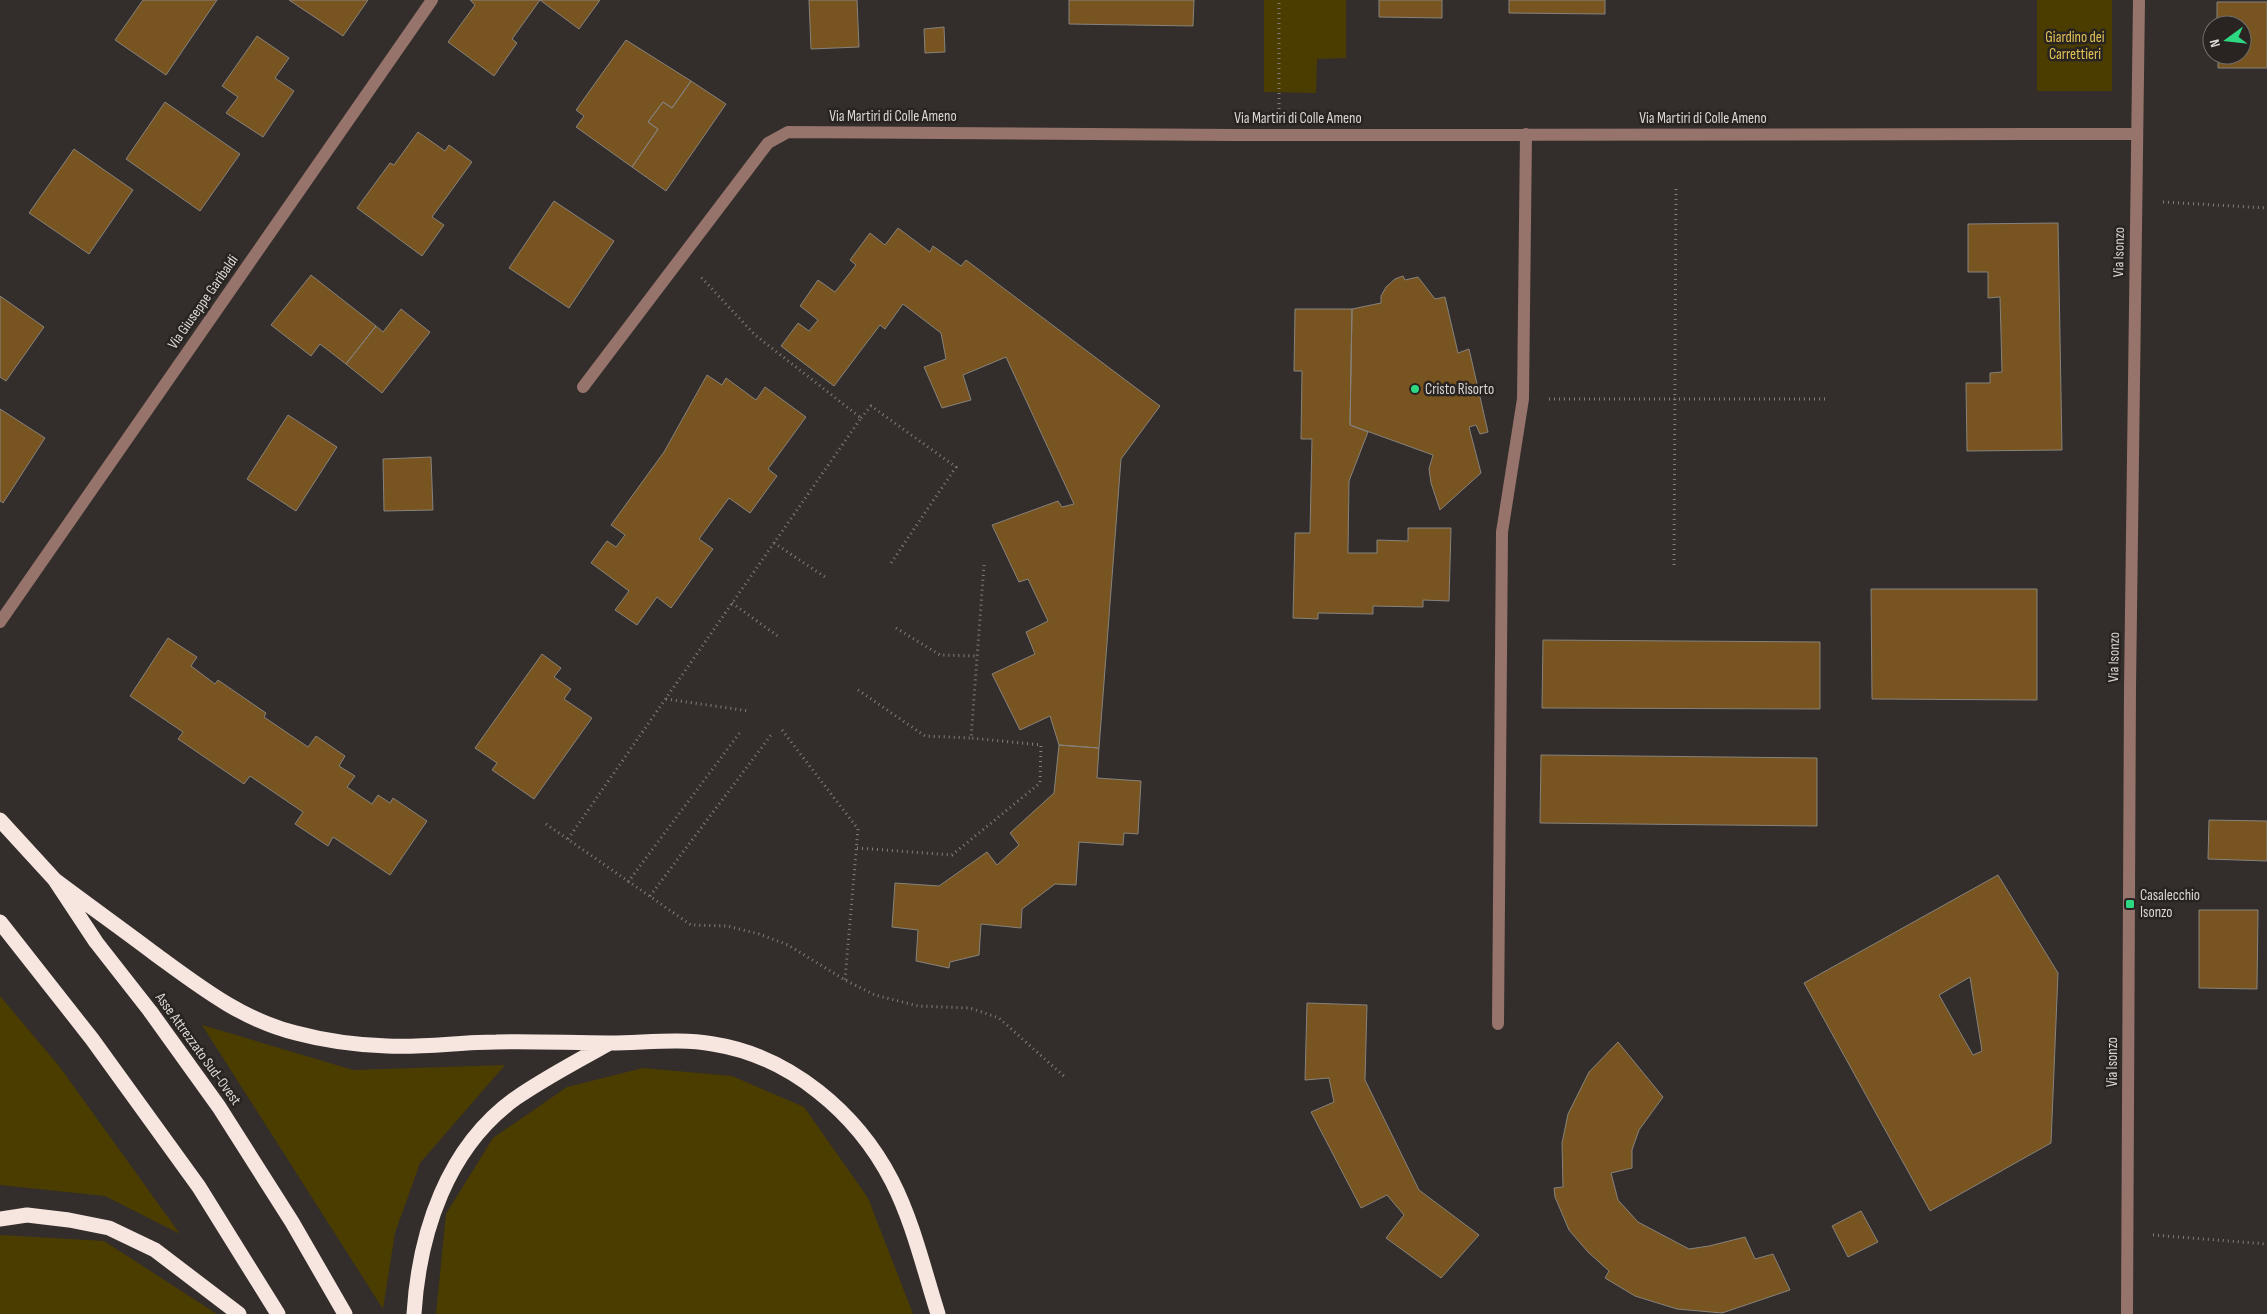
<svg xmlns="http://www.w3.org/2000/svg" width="2267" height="1314" font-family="'Sofia Sans Condensed',sans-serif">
<rect width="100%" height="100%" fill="#332e2b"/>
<path fill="#4b3d00" d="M1264,0H1346V58L1317,59L1316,93L1264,92Z
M2037,0H2112V91H2037Z
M0,996L59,1066L180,1234L105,1196L0,1185Z
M202,1025L353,1070L505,1065L420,1163L395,1233L383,1309Z
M643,1068L732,1076L804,1107L868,1198L913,1314H436L446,1214L493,1138L567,1087Z
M0,1235L104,1241L217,1314H0Z"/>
<path fill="#785520" stroke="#86827d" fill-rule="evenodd" d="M143,0H217L166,75L115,40Z
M289,0H368L343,36Z
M470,0H600L579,29L540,0L512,39L517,43L494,76L448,42L475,5Z
M809,0H857L859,47L811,49Z
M1069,0H1194L1193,26L1069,24Z
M1379,0H1442V18L1379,17Z
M1509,0H1605V14L1509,13Z
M2217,2H2267V68H2218V55H2242V25H2217Z
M944,27L945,52L925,53L924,29Z
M257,36L289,58L275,78L294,91L263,137L226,113L238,97L222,86Z
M626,40L691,81L672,108L663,102L648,122L658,129L632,167L576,127L584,116L576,110Z
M691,81L726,104L666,191L632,167L658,129L648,122L663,102L672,108Z
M165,102L240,154L200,211L126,159Z
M418,132L445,151L449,145L472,162L432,217L444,225L422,256L357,208L390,163L394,165Z
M74,149L133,190L89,254L29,213Z
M554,201L614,241L569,308L509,268Z
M2058,223L2062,450L1967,451L1966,383H1990V373L2002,372L2000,297L1988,298V272H1968V224Z
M898,228L930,252L933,246L961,266L966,260L1160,406L1121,459L1099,748L1059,745L1050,716L1020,730L992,674L1035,654L1026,632L1048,621L1028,579L1019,582L992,525L1058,501L1062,507L1074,504L1006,357L963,375L971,400L942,408L924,367L946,359L941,333L903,304L885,329L880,325L834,386L781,346L798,323L809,331L818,320L800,306L818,280L835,292L856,265L850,260L870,233L885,245Z
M311,275L376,326L346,364L320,344L311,356L271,325Z
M1403,276L1405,280L1418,277L1435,299L1445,297L1458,353L1469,349L1488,432L1480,434L1476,425L1469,427L1481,473L1440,510L1431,483L1429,469L1433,455L1350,425L1352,309L1381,303V296L1386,287L1395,279Z
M0,296L44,327L6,381L0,377Z
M401,309L430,332L382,393L346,364L376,326L383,332Z
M1295,309H1352L1350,425L1368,432L1349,481L1348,553H1377V540L1408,541V528H1451L1449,601L1423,600V607L1373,606V614L1318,613V619L1293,618L1295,533H1310L1312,439H1301L1302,371H1294Z
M707,375L722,385L726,378L756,400L765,387L806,417L768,469L777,476L750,513L729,498L699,539L713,549L671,608L657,597L637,625L615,610L629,591L591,563L607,541L616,547L625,535L611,525L664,452Z
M0,409L45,438L3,503L0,501Z
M288,415L337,447L296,511L247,479Z
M431,457L433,510L384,511L383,459Z
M1871,589H2037V700L1872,699Z
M168,638L197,657L191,666L215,684L218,680L266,713L264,717L308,747L316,736L345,756L339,766L355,776L347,787L372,804L378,795L390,803L393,798L427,821L390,875L333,837L328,846L295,824L303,812L250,776L244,784L178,739L183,732L130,696Z
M1543,640L1820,642V709L1542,708Z
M542,654L561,668L554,677L571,689L564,699L592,718L534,799L492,770L497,763L475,748Z
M1059,745L1099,748L1097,778L1141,781L1138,834L1124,833L1123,845L1079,842L1076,885L1055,884L1022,909L1021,928L981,924L979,955L950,962L949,968L916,961L918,930L892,927L895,883L939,886L987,852L997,865L1019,845L1010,833L1054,793Z
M1541,755L1817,758V826L1540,823Z
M2209,820L2267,821V861L2208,859Z
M1998,875L2058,973L2051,1143L1930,1211L1804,983ZM1970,977L1982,1051L1973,1055L1939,995Z
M2199,910H2258L2257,989L2199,988Z
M1307,1003L1367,1005L1365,1080L1419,1190L1479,1235L1441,1278L1386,1238L1404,1215L1387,1195L1361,1208L1311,1112L1334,1102L1329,1078L1305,1080Z
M1618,1042L1663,1097L1639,1130L1632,1150V1168L1611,1173L1618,1200L1638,1222L1689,1249L1709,1246L1745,1237L1755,1259L1773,1254L1790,1290L1722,1313L1677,1309L1635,1296L1605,1278L1609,1271L1588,1252L1569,1230L1555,1197L1554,1188L1563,1187L1562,1143L1568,1114L1589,1072Z
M1861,1211L1878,1242L1848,1257L1832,1226Z"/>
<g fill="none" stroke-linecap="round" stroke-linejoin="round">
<path stroke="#827e7c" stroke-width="3" stroke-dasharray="1 4" stroke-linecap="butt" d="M1279,109V0
M2163,202L2267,208
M1549,399H1828
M861,418L871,406L956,467L891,563
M774,543L828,579
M1674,565L1676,185
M732,603L779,637
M896,628L940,655L977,656
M858,690L925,736L971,738L984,565
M666,699L749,711
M782,730L858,829L845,980
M546,824L691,925L727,926L759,934L788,945L845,980L875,995L918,1006L970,1008L999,1018L1066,1078
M568,839L861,418L755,335L699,275
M857,848L952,855L1040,783L1041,745L971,738
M628,882L741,731
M650,896L771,735
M2153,1235L2267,1244"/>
<path stroke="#96736b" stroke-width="12" d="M583,387L768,143L788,132L1234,135L2137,134
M0,622L432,0
M1498,1024L1502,532L1523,399L1526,134
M2127,1314L2130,687L2139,0"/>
<path stroke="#f7e5e0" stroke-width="15" d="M0,820L55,880L96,942L150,1011L219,1107L292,1222L345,1314
M55,880C88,905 122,929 155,954C199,986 242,1020 296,1033C326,1041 356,1045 387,1046C423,1048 460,1042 496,1042C534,1041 572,1043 610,1043C644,1043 679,1038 713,1044C790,1056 857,1113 892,1181C913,1222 924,1270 938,1314
M0,922L92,1039L199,1187L278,1314
M0,1219L27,1215L69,1220L109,1228L155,1250L239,1314
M414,1314C419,1233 447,1147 516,1098C545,1078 577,1061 608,1044"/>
</g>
<g fill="#2ed883" stroke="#292421" stroke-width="2">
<circle cx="1415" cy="389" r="5"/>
<rect x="2125" y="899" width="10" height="10" rx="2.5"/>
</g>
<g text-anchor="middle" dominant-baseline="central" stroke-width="5" stroke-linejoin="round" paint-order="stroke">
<g font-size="15" fill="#e2c455" stroke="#292421">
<text x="2075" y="37">Giardino dei<tspan x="2075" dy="17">Carrettieri</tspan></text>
</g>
<g font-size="15" fill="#dad7d5" stroke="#292421">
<text x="893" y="116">Via Martiri di Colle Ameno</text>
<text x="1298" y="118">Via Martiri di Colle Ameno</text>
<text x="1703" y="118">Via Martiri di Colle Ameno</text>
<text transform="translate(2119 252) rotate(-89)">Via Isonzo</text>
<text transform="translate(203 302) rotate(-55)">Via Giuseppe Garibaldi</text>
<text transform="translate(2114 657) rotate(-89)">Via Isonzo</text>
<text transform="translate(198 1049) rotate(54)">Asse Attrezzato Sud-Ovest</text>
<text transform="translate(2112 1062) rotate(-90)">Via Isonzo</text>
</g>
<g font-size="15" fill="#dad7d5" stroke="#292421" text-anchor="start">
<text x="1425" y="389">Cristo Risorto</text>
<text x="2140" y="895">Casalecchio<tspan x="2140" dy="17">Isonzo</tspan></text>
</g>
</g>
<g transform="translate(2227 40) rotate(255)"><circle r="24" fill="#292421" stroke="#706c69"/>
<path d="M0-4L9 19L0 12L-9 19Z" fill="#2ed883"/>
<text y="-8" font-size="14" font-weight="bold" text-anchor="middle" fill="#dad7d5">N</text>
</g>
</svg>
